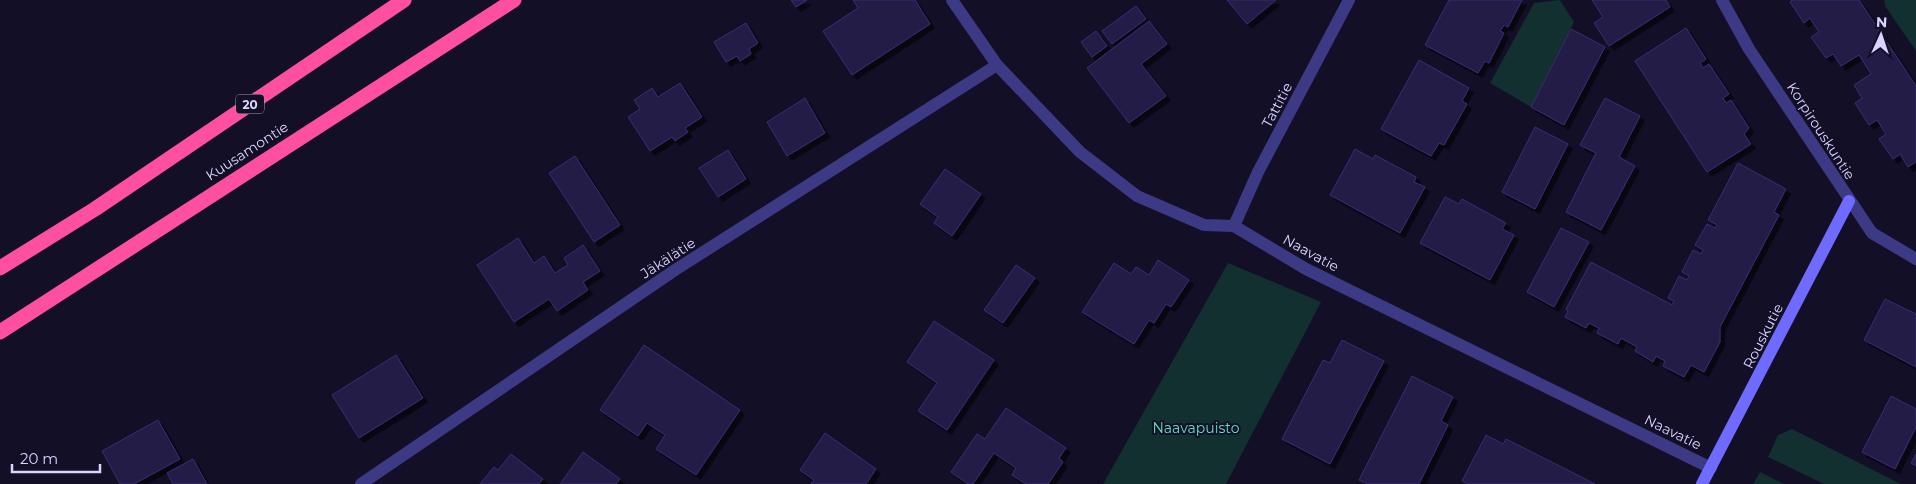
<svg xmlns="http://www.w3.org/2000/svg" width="1916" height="484" font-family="Montserrat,sans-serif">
<defs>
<filter id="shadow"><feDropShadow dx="4.5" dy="4.5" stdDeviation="0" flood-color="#0009"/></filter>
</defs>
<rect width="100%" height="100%" fill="#130f26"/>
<path fill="#12302f" d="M1560,0L1574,22L1531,107L1490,83L1534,3Z
M1884,0H1916V51L1885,6Z
M1228,263L1321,302L1226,484H1103Z
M1792,429L1901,484H1824L1768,457L1778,435Z
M1760,472L1784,484H1753Z"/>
<path fill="#241b47" stroke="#3b2d73" filter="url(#shadow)" d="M791,0H807L796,7Z
M853,0H915L930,24L852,75L823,31L858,8Z
M1227,0H1276L1247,24Z
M1449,0H1522L1508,27L1504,25L1500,31L1504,33L1489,63L1485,61L1478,73L1425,45Z
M1592,0H1666L1670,7L1609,46L1594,23L1603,17Z
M1792,0H1859L1916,86V162L1908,167L1900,154L1893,159L1879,139L1886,134L1877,120L1869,125L1855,103L1862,98L1854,85L1871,74L1859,55L1841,66L1833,54L1826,58L1811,37L1819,32L1810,18L1804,23L1790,2Z
M1136,6L1146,19L1112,44L1102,31Z
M1149,21L1167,44L1141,64L1166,96L1129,123L1087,68Z
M746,23L758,43L749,49L751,54L740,61L737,56L726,62L714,42Z
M1686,28L1706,59L1700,63L1703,68L1709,64L1729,94L1723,98L1726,103L1731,100L1749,128L1744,134L1751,144L1707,172L1635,61Z
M1571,29L1605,47L1564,125L1531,107Z
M1096,31L1107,46L1092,57L1081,42Z
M1419,60L1469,88L1462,101L1467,104L1444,145L1439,143L1431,156L1381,129Z
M680,83L702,117L685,128L688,132L675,141L672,137L650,151L628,117L640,109L634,100L652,88L658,97Z
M805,98L825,133L787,156L767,122Z
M1605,98L1640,116L1619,157L1635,166L1601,230L1566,212L1596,153L1580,145Z
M1535,127L1568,144L1535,209L1502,192Z
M1355,149L1373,159L1375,155L1416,177L1414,182L1425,187L1400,233L1330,195Z
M728,150L746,179L718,197L699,168Z
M575,156L620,225L594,242L549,173Z
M1738,163L1786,189L1774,212L1779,215L1720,327V342L1704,372L1691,365L1684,377L1663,366L1665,361L1656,356L1653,362L1635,351L1637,347L1621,338L1618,344L1597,333L1599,328L1589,323L1586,328L1565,317L1568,311L1566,309L1591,262L1672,305L1674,301L1668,298L1679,276L1687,280L1689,276L1682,272L1693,250L1701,254L1703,250L1695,245L1707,224L1715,228L1717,225L1708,220Z
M945,169L981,194L952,236L934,223L938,217L920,204Z
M1445,197L1459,204L1462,199L1506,223L1502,229L1514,235L1490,280L1420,243Z
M1561,228L1589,242L1554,307L1527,292Z
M518,238L534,263L544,256L555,273L568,265L564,258L583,245L600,271L583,282L588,290L557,311L549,299L514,322L477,265Z
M1158,260L1189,280L1171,307L1166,304L1154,323L1149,320L1134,344L1082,312L1114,263L1131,274L1136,267L1149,275Z
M1016,265L1035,278L1003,323L984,310Z
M1885,299L1916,314V367L1864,340Z
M934,321L994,360L947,430L918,411L937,383L907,362Z
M1342,340L1384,361L1330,464L1282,439L1323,360L1330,363Z
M644,345L740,410L696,475L656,449L665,435L647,423L638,436L600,410Z
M396,355L423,398L359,438L332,395Z
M1412,376L1453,397L1441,421L1448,425L1419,484H1368L1359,480Z
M1891,396L1916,409V427L1895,469L1862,452Z
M1006,408L1066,448L1059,458L1063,462L1048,484H1026L1012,475L1016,468L994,453L973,484H968L951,472L977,434L985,439Z
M158,420L180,459L134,484H120L102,451Z
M825,433L876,469L866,484H811L814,480L800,470Z
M1486,435L1503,444L1506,439L1595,484H1469L1462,481Z
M583,452L620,479L616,484H560Z
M511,454L543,479L539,484H480L494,467L498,470Z
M1916,454V466L1911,463Z
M193,459L207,484H173L167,473Z"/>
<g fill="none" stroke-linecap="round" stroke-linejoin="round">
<path stroke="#3d3a85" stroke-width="12" d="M952,0L997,65L1080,152L1137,196L1204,225L1234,226L1306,269L1711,468
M1722,0L1749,49L1872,233L1916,259
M1234,226L1258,172L1349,0
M361,484L675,270L997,65"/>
<path stroke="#6f6bff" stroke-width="12" d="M1702,484L1849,201"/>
<path stroke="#ff4fa3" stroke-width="15" d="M0,268L95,209L404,0
M0,332L514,0"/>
</g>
<g text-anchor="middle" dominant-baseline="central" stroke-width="4" stroke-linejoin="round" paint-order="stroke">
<rect fill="#130f26" stroke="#9e99be" stroke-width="1" x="236" y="94.5" width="28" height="19" rx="4"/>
<g font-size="12" font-weight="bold" fill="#d9d4ff">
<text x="250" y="104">20</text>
</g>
<g font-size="14" fill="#d9d4ff" stroke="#130f26">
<text transform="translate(1277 105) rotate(-62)">Tattitie</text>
<text transform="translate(1821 131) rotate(57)">Korpirouskuntie</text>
<text transform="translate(247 151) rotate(-33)">Kuusamontie</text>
<text transform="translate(1311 253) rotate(29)">Naavatie</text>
<text transform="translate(668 258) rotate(-33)">Jäkälätie</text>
<text transform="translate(1763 336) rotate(-63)">Rouskutie</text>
<text transform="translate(1673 432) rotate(26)">Naavatie</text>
</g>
<g font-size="14" fill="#5fe0c0" stroke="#130f26">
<text x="1196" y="428">Naavapuisto</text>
</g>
</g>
<g transform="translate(1881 35) rotate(3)" stroke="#130f26" stroke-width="4" paint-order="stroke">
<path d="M0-4L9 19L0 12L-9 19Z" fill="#d9d4ff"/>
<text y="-8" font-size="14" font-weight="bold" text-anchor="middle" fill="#d9d4ff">N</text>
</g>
<path d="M12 464v8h88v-8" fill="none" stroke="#d9d4ff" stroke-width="2.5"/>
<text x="20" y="464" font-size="15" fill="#d9d4ff" stroke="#130f26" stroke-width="4" paint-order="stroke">20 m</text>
</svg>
